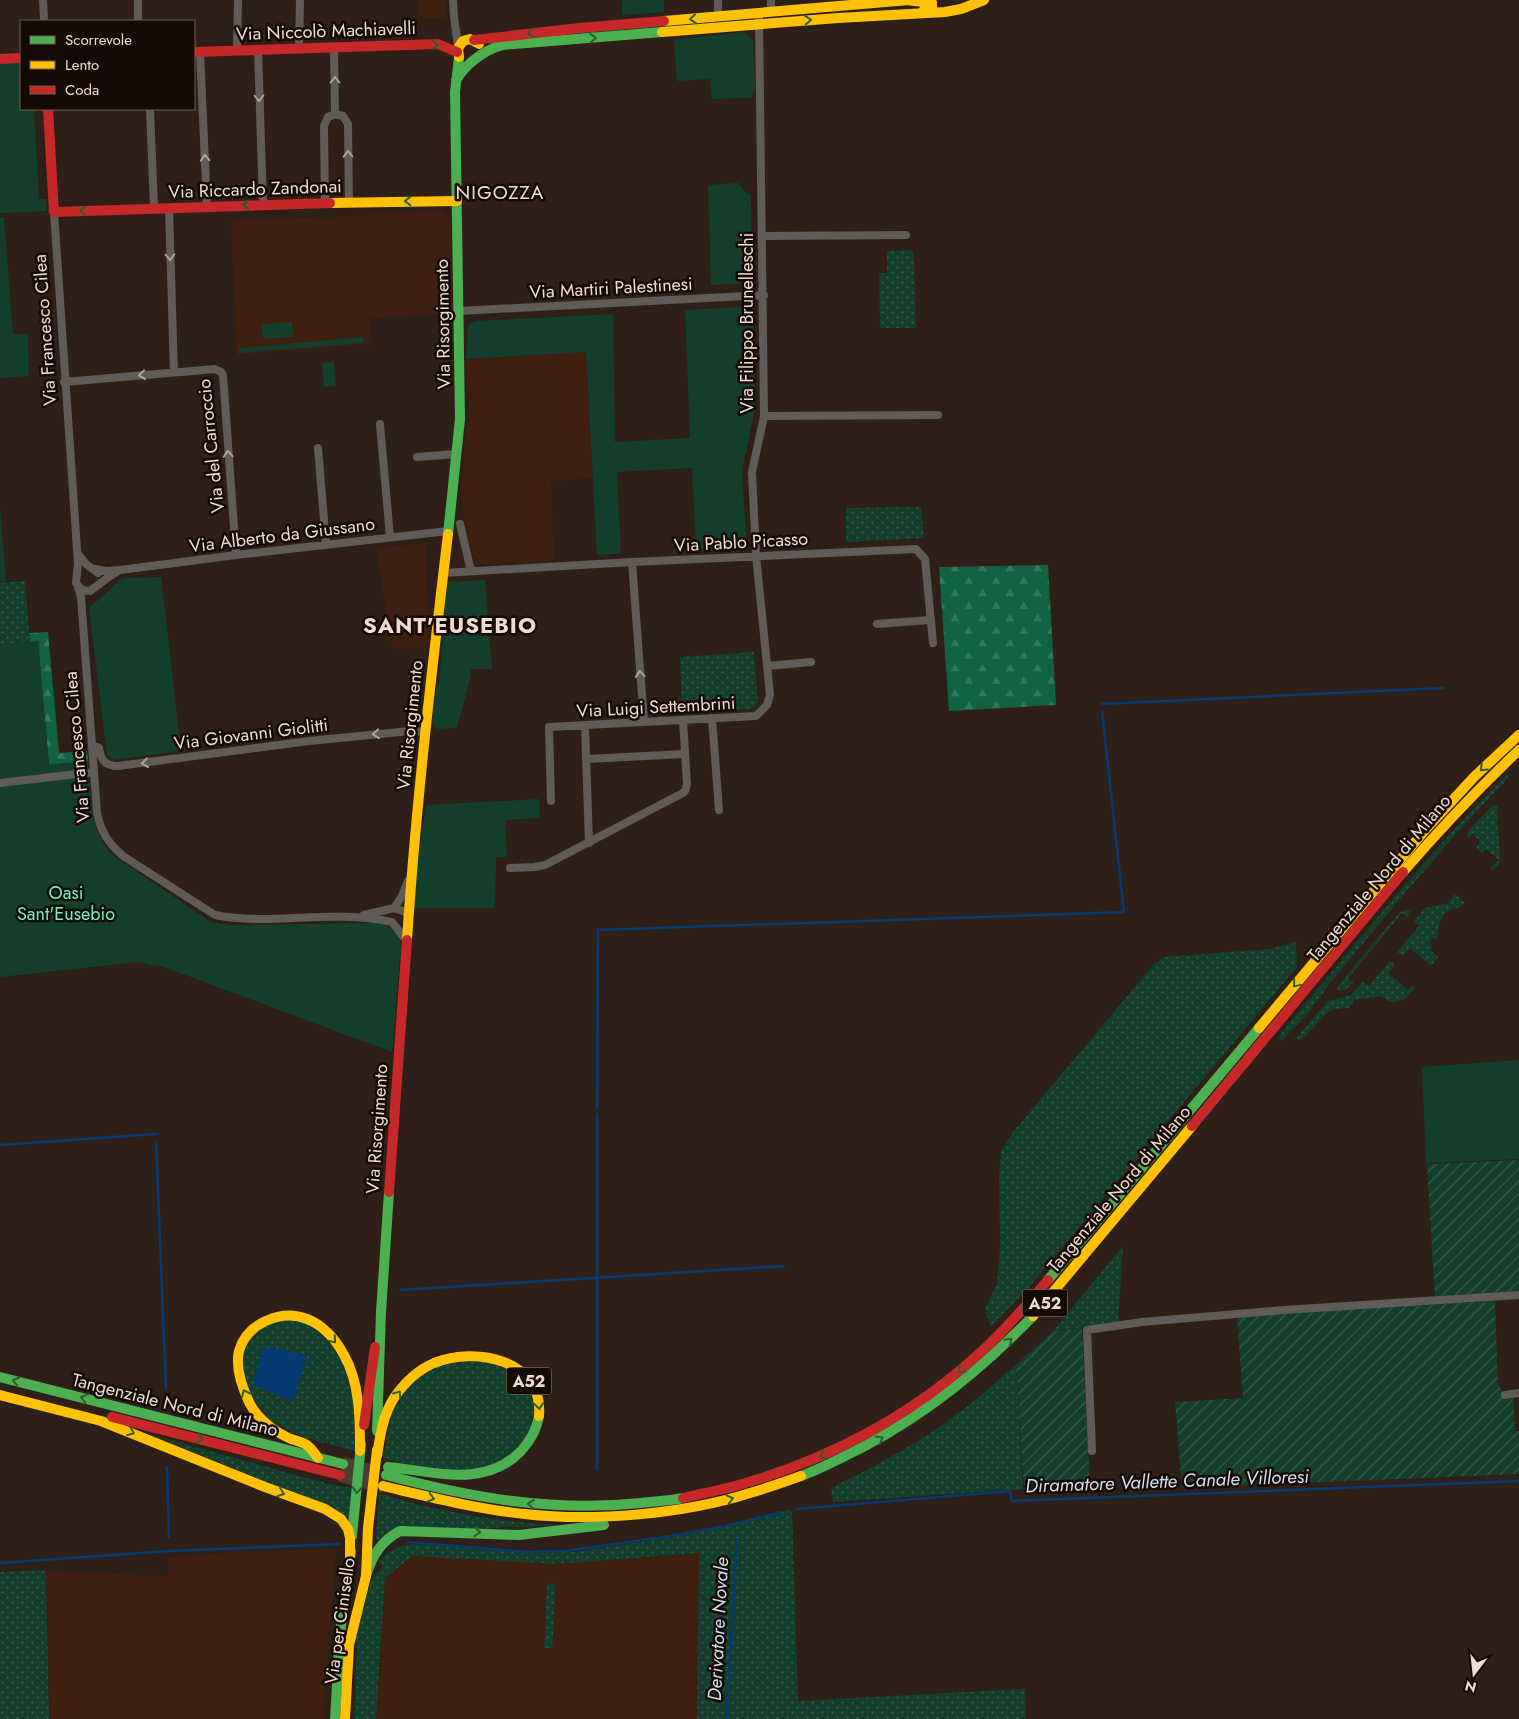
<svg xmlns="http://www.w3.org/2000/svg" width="1519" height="1719" font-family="Jost,sans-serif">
<defs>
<pattern id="grass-dots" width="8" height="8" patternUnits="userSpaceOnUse" patternTransform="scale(1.25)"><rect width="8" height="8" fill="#133f2c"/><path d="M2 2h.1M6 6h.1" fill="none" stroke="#365a4a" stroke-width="1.8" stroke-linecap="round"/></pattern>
<pattern id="forest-firs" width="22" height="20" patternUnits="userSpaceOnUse" patternTransform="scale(1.25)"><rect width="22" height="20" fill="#116143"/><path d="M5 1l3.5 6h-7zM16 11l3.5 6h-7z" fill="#34775d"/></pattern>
<pattern id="garden-furrows" width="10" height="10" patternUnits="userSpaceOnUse" patternTransform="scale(1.25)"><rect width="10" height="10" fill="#133f2c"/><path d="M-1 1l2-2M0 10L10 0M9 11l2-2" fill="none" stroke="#365a4a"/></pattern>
</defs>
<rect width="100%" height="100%" fill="#2e2018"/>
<path fill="#3e1f10" d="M417,0H446V18H417Z
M441,210L451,221L452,313L369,319L372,344L237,355L231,220L336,217Z
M586,352L593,478L551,481L554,560L476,565L465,521L460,495L465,437L469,408V387L466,359Z
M426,543L429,648L392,649L376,548Z
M336,1549L323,1719H50L46,1571L168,1576L169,1558L219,1553Z
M700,1553L698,1719H376L385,1579L413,1556L556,1564Z"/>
<path fill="url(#grass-dots)" d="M741,19V22L582,35V32Z
M911,250L914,256L916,328H880L879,273H887V251Z
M921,507L924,538L846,542V508Z
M25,581L30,642L0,645V583Z
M754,652L758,703L751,709L682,713L680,657Z
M1507,774L1509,775L1506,780L1463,826L1399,900L1331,982L1305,1017L1281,1041H1278L1281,1033C1355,945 1426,855 1507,774Z
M1492,806L1495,805L1497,807L1500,861L1499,865L1492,870L1490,868L1499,860L1486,849L1482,853L1476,847L1480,842L1473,833L1469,838L1467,836L1469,830Z
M1455,894L1465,903C1460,908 1456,908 1450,910C1439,916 1438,928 1437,939L1432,937L1430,939L1432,940L1430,943L1432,945L1431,951L1438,957L1431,966L1410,948L1403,956L1397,952L1419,926L1414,921L1425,908L1448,903Z
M1412,909L1407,917L1402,913L1348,978L1353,983C1349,987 1344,992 1338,991L1337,989L1338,986L1400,912Z
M1296,942L1297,967L1030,1286L991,1327L985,1309L997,1284L1000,1247L999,1178L1001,1151L1013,1132L1155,963L1164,957L1270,949Z
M1390,961L1395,965L1388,973L1408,990L1412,986L1415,988L1404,1000L1390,1002L1381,996L1354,1000L1349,1008L1334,1009L1328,1012L1301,1040H1297V1037L1328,1001L1351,995L1363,982L1369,986Z
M1123,1246L1118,1324L1083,1327L1052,1332Z
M283,1318L315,1326L343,1360L353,1399L355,1451L305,1438L270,1421L249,1392L241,1355L251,1334Z
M491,1361L518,1374L536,1403L530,1432L508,1457L480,1470L435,1471L383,1458L391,1415L410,1383L443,1363Z
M1016,1365L1023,1489L833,1502L831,1488C879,1464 927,1439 969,1405C985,1393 1000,1378 1016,1365Z
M152,1435L329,1484L352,1488L350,1519L340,1512Z
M381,1494C437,1511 497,1522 556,1525V1526L503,1527L376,1540L379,1495Z
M788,1509L792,1512L798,1701L1025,1689L1026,1719H697L699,1553L556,1564L413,1556L385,1578L376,1719H354L357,1643L354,1641L372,1578L382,1567L379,1561C387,1551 400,1545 413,1544L528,1553L574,1552L673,1537L730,1525L780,1513Z
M46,1570L49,1719H0V1572Z
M547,1583L556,1584L552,1648H544Z"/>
<path fill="url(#forest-firs)" d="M1048,565L1056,705L949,711L939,567Z
M48,632L59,753L87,751L88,761L49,765L38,642H30L29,633Z"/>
<path fill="#133f2c" d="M622,0H664V12L622,15Z
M742,32L746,33L753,41L755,87L751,98L712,99L710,79L677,81L674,40Z
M0,63H21V109H34L39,199H46L47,211L0,213Z
M739,183L744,191L751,195L752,283L711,285L708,185Z
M0,217H4L13,334H28L29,376L0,378Z
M742,307L749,309L754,315L755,409L742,470L746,537C739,554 711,548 696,549L692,468L617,472L621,553L597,555L586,352L466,359L468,326L473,322L477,321L613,314L615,442L690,438L685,310Z
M292,322L293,337L263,339L261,324Z
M363,337V343L239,353V348Z
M334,362L336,386L324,387L322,363Z
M0,506L6,582H0Z
M161,577L180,740L178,751L114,760L107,755L89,607L101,598L116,583L123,578Z
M485,580L492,669H471L470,679L457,728L437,729L432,723L437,685L439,684L447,582Z
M38,641L49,765L88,761C91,795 88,826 111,854L211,922L230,925L378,923C390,926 400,931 401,945L392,1052L164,967L137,962L0,977V645Z
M539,799L540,818L505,820L507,857H496L495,908H413L419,853L426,805Z
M1519,1060V1159L1426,1163L1422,1067Z"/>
<path fill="url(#garden-furrows)" d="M1519,1160V1291L1435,1297L1427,1164Z
M1495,1301L1498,1385L1505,1394H1513L1515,1431H1519V1474L1182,1488L1175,1402L1243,1398L1237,1316Z
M1082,1328L1090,1485L1084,1491L1024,1489L1016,1365L1052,1332Z"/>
<path fill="#053a73" d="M271,1347L307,1356L293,1401L255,1386L254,1382L262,1349Z"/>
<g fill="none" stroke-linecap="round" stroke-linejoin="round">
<path stroke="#053a73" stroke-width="2.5" d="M1102,704L1443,688
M597,1108L598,930L1124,912L1102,711
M597,1114V1469
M156,1142L166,1388
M0,1145L156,1134
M400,1290L784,1266
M167,1467L169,1537
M796,1509L1010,1491L1012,1501L1519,1481
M408,1542L527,1552L566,1551L671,1536L725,1526L781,1512
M0,1563L169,1551L339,1544
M727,1719L737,1540"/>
<path stroke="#4b3c34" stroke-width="14" stroke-dasharray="14 7" stroke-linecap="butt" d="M343,1464L386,1475
M340,1475L383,1486"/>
<path stroke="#605b57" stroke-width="8" d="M43,0L44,21
M453,0L454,17L458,46
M771,12V0
M718,17V0
M138,21V0
M334,47L335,114
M299,48L300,0
M258,49L263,205
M237,50L238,0
M200,52L207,207
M150,109L154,208
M335,114L343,116L348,124L349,202
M325,203L324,126L328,117L335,114
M169,208L174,372
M54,212L78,564L76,583L82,590L90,591L106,579L120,570
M763,236L906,235
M459,311L764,295
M64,382L215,369L221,372L223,375L236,555
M764,416L938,415
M380,424L390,537
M318,448L326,544
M417,457L456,454
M460,524L471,571
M78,554L86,564L98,573
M632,562L644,722
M95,569L106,571L120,570L236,555L448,531
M443,573L632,562L916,549L925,559L933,643
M78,587L81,597L97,813C101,832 108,843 123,856L215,915C232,919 249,919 265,919C307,918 351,913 392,922L406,940
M877,624L930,620
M768,666L811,662
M712,718L719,810
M585,726L589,843
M92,745L99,748C101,760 105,766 118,766L309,741L410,731L425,732
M587,759L685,754
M0,783L94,772
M551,801L549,727L756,716L767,705L770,695L756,555L752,472L764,416L759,19
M510,868L535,867L545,865L681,794L685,791L687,784L683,720
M394,908L402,896L408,881
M364,915L394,908L408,913
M1505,1395L1519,1393
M1092,1451L1087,1330L1142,1322L1284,1310L1519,1295"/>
<path stroke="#4caf50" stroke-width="10" d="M456,80C467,63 483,51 502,45L662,32
M448,534L460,419L455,92L459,58
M1048,1280L1259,1028
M0,1377L343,1464
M377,1431L381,1312L389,1192
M388,1467C433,1471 485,1489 521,1451C530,1441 537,1430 539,1416
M386,1475C473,1498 551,1512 641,1503C655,1501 669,1501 683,1498
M801,1476C815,1471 829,1464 843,1457C915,1423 977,1374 1033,1316
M352,1536L361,1444
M366,1576C372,1556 381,1541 400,1531L519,1535L604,1525
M335,1719L340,1634L351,1551"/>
<path stroke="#ffc107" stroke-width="10" d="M906,0L932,3V8L923,11
M664,21L909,0
M662,32L838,18L945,12L961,9L984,0
M459,57L458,48L463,41L470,39L479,44
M330,203L457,201
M1403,872C1440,829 1478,789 1519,750
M407,940C416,804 432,669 448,534
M1259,1028L1426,829L1475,776L1519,735
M1033,1316L1192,1126
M0,1395L101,1421L265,1487L325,1509L341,1519L348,1529L350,1538V1557
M377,1456C380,1436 383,1415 394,1398C404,1383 418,1370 434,1363C476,1346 544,1360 539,1416
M318,1458C315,1454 312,1449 308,1446C303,1442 297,1441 291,1439C275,1432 257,1419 249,1402C242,1387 235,1368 239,1351C247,1323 281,1309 307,1319C323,1325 336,1340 344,1355C360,1383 360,1419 360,1451
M383,1486C430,1497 477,1509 525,1514C594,1522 684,1514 750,1493C767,1488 784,1482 801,1476
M345,1719L349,1645L366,1576L368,1528L377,1450"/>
<path stroke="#c62828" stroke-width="10" d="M474,40L580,28L664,21
M194,52L438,44L457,52
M0,59L21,58
M48,109L54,212L330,203
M1192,1126L1403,872
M389,1192L407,940
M112,1417L340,1475
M364,1425L375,1347
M683,1498C703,1493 723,1490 742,1484C826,1460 907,1418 972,1360C1000,1336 1024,1308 1048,1280"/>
</g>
<defs><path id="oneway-chevron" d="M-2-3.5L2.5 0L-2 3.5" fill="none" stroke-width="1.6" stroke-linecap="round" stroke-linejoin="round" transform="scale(1.25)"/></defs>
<g stroke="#315c2a">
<use href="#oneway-chevron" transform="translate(693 19) rotate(175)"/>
<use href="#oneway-chevron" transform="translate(808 20) rotate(-4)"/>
<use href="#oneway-chevron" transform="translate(531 33) rotate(174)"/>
<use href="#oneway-chevron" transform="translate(593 38) rotate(-5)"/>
<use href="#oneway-chevron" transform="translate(435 45) rotate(4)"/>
<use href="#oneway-chevron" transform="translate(408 201) rotate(180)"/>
<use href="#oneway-chevron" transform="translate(246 205) rotate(178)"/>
<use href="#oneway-chevron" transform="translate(83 211) rotate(178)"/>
<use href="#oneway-chevron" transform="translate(1483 768) rotate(136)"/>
<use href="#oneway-chevron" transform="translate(1296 984) rotate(130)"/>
<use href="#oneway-chevron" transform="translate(333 1340) rotate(50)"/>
<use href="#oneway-chevron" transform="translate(1009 1341) rotate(-45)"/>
<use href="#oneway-chevron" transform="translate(961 1370) rotate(140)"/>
<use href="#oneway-chevron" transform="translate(16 1381) rotate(-166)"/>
<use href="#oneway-chevron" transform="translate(245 1393) rotate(-114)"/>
<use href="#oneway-chevron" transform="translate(398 1394) rotate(-55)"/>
<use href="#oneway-chevron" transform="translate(84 1398) rotate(-166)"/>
<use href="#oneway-chevron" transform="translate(539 1406) rotate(84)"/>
<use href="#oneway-chevron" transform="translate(131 1432) rotate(22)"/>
<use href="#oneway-chevron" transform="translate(200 1439) rotate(14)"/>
<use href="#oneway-chevron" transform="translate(880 1439) rotate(-30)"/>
<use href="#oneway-chevron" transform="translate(823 1456) rotate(156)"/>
<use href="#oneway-chevron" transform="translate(357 1490) rotate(95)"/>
<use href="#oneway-chevron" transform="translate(281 1493) rotate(20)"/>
<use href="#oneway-chevron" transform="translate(431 1498) rotate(14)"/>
<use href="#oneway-chevron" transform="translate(730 1499) rotate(-14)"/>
<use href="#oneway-chevron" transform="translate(531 1504) rotate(-175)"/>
<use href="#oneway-chevron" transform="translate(477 1532) rotate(2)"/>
</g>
<g stroke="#aea29b">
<use href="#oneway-chevron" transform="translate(335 80) rotate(-90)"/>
<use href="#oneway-chevron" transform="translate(259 98) rotate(88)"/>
<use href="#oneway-chevron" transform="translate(348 154) rotate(-91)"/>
<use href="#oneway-chevron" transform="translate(205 158) rotate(-93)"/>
<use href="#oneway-chevron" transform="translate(170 257) rotate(88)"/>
<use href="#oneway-chevron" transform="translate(142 375) rotate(174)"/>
<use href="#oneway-chevron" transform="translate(228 454) rotate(-94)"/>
<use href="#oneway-chevron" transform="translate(640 674) rotate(-95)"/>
<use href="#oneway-chevron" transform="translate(376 734) rotate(174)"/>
<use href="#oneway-chevron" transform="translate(145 763) rotate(173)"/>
</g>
<g text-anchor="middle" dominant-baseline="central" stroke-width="5" stroke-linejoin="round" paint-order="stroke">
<g fill="#160a05" stroke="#ad9d95" stroke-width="1">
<rect x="1022.5" y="1289.5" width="45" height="27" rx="4"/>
<rect x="506.5" y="1367.5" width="45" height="27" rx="4"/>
</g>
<g font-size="16" font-weight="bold" fill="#eedcd3">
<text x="1045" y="1303">A52</text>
<text x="529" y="1381">A52</text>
</g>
<g font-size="18" fill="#eedcd3" stroke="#160a05">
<text transform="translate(326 31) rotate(-2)">Via Niccolò Machiavelli</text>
<text transform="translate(255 189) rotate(-2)">Via Riccardo Zandonai</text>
<text transform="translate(611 288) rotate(-3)">Via Martiri Palestinesi</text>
<text transform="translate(747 323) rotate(-90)">Via Filippo Brunelleschi</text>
<text transform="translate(443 324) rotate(-91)">Via Risorgimento</text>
<text transform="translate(45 330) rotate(-94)">Via Francesco Cilea</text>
<text transform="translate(211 446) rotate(-96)">Via del Carroccio</text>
<text transform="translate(282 535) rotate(-7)">Via Alberto da Giussano</text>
<text transform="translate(741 542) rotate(-3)">Via Pablo Picasso</text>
<text transform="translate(656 707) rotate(-3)">Via Luigi Settembrini</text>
<text transform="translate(410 725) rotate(-84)">Via Risorgimento</text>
<text transform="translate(251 734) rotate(-7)">Via Giovanni Giolitti</text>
<text transform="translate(77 747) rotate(-95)">Via Francesco Cilea</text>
<text transform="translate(1379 878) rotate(-50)">Tangenziale Nord di Milano</text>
<text transform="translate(377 1129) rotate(-86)">Via Risorgimento</text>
<text transform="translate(1119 1189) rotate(-50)">Tangenziale Nord di Milano</text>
<text transform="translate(175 1405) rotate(14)">Tangenziale Nord di Milano</text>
<text transform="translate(340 1621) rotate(-82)">Via per Cinisello</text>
</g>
<g font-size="18" fill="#69f8bd" stroke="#160a05">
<text x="66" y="893">Oasi<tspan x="66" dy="21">Sant'Eusebio</tspan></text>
</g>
<g font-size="19" letter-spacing="1" fill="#eedcd3" stroke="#160a05">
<text x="500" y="192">NIGOZZA</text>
</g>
<g font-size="19" font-style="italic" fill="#d0def1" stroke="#160a05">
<text transform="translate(1167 1481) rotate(-2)">Diramatore Vallette Canale Villoresi</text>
<text transform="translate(718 1629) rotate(-87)">Derivatore Novale</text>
</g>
<g font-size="22" font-weight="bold" letter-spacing="1" fill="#eedcd3" stroke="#160a05">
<text x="450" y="625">SANT'EUSEBIO</text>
</g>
</g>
<rect x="20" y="20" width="175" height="90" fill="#160a05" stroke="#6c5e57"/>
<rect x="30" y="36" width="25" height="8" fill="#4caf50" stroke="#6c5e57"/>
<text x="65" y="45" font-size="15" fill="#eedcd3">Scorrevole</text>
<rect x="30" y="61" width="25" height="8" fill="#ffc107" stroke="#6c5e57"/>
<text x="65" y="70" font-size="15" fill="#eedcd3">Lento</text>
<rect x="30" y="86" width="25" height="8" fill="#c62828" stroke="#6c5e57"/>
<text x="65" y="95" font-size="15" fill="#eedcd3">Coda</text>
<g transform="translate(1474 1674) rotate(195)" stroke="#160a05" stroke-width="4" paint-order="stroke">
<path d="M0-4L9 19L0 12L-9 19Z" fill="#eedcd3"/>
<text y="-8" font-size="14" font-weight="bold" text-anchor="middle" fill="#eedcd3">N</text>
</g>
</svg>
